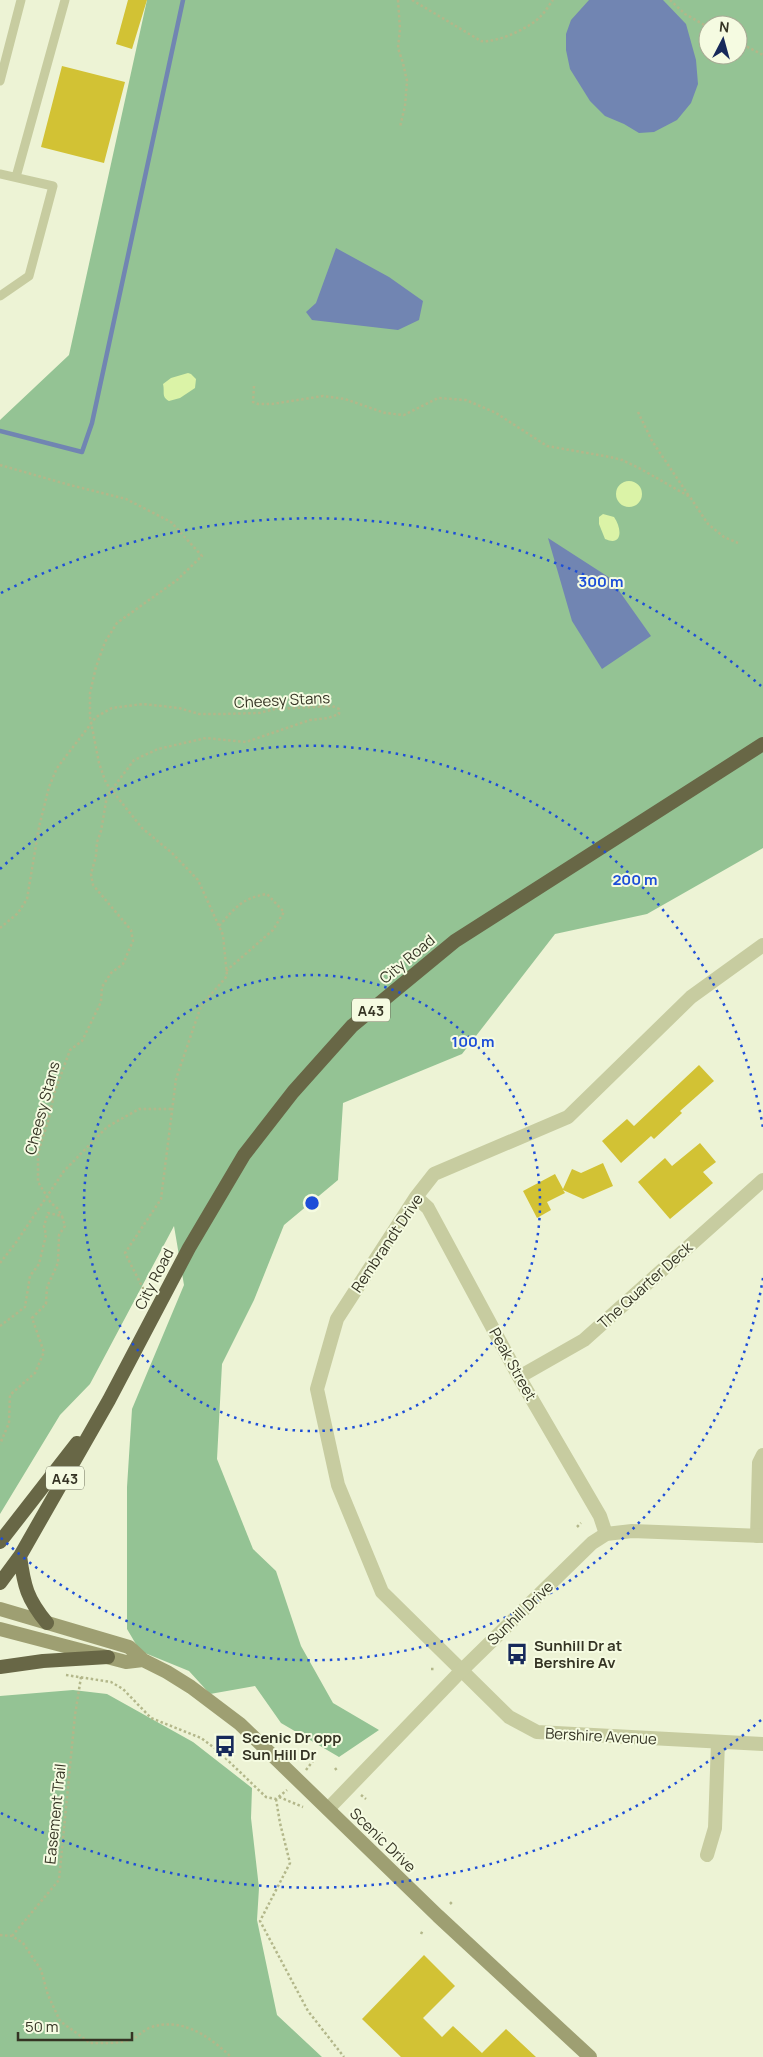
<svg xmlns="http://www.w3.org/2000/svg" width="763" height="2057" font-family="Manrope,sans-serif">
<rect width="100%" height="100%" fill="#edf3d5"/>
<path fill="#94c394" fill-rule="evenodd" d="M147,0H763V848L647,914L555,934L462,1054L343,1103L338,1180L284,1225L254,1300L222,1364L217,1459L253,1549L276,1571L301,1646L333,1703L379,1730L339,1757L281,1723L255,1686L210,1694L189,1671L140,1651L127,1629V1487L132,1409L184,1285L174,1226L90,1384L60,1415L0,1514V420L69,355ZM708,25H738V55H708Z
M73,1690L107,1694L193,1742L252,1788L251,1818L259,1888L257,1920L277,2015L322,2057H0V1696Z"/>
<path fill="#dbf3a7" d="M188,373L191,374L196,379L195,388L180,398L169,401C161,397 165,392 163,384L171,378Z
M616 494a13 13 0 1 1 26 0a13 13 0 1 1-26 0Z
M603,514L614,517C622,528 623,547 605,539L599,524V517Z"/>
<path fill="#7185b2" d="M589,0H663L686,24L696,60L698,84L691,103L677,120L654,132L639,133L624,124L605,116L590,101L570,69L566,50V34L571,20Z
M336,248L389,277L423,301L419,320L398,330L312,320L306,312L316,303Z
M548,538L610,578L651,636L602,669L572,621Z"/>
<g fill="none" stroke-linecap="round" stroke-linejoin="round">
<path stroke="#7185b2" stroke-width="4.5" d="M0,431L82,452L92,423L183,0"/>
</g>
<path fill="#d2c234" d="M128,0H147L132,49L116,44Z
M62,66L125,82L104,163L41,147Z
M699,1065L714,1081L680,1111L682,1113L654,1139L651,1136L621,1163L602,1141L627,1119L634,1126Z
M700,1143L716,1162L703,1172L713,1183L670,1219L638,1182L665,1158L672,1166Z
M603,1163L613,1186L583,1199L563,1190L565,1193L547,1202L551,1210L537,1218L523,1191L555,1174L563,1189L572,1169L581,1173Z
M424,1955L455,1986L423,2018L442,2037L453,2026L482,2053L506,2029L536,2057H401L362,2019Z"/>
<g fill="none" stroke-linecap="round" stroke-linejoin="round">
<path stroke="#b3b78a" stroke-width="2.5" stroke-dasharray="2.5 2.5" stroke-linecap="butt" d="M398,0L400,29L398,48L403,63L407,81L405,106L400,127
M412,0L481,41C497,43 530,28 541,16C546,11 549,5 553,0
M670,0L685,14L708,27
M738,42L763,55
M254,386L253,402L258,404H272L323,396L345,399L385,413L404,415L438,398L466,400L496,413L547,446L610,457L622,460L639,468L690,497L708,524L724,537L738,543
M638,412L652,441L689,496
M0,465L66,484L126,499L171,522L202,556L177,580L117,623L105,642L96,667L90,693V717L99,763L106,783L142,828L172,853L198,880L223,935L227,976L201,1006L176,1079L161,1199L125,1253L148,1298
M219,926C235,908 242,898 267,894L284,912L273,930L226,971
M0,928L18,913L27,899L39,827L49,787L57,768L96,717L112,708L143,704L179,708L199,714H221L259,713L275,709L332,706L339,709V714L328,718L310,720L246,742L206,738L158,749L134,760L107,796L101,831L97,842L96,856L91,874L93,885L131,930L133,941L123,964L111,973L102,987L101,1002L82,1041L70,1050L54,1094L49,1118L38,1153V1182L51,1203L57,1208L62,1216
M0,1263L15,1244L64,1171L107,1127L139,1109H172
M0,1326L25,1307L30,1276L39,1264L46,1235L44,1226L48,1213L62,1216L65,1226L59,1235L58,1263L47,1287L46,1304L32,1318L44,1352L35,1373L10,1395L9,1423L0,1444
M577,1527L581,1523
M431,1669H436
M66,1675L111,1682L123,1689L151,1718L201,1738L217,1750L266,1797L276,1799L287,1790
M335,1768L338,1772
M306,1770L313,1761
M361,1795L366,1799
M279,1797L303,1807
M276,1799L280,1823L290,1863L260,1921L308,2011L344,2057
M450,1904L453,1901
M421,1934L423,1930
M0,1935L12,1936L23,1943L41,1970L48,1995L60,2021L90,2043C103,2043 120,2044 133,2039C138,2036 143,2031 149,2028C181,2016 209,2036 231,2057
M12,1936L59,1880L75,1715L81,1677"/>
<path stroke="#c7cca0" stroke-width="9" d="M0,81L21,0
M0,174L53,186L29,276L0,296
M16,177L65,0"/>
<path stroke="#c7cca0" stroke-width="14" d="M763,945L691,997L568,1117L434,1174L416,1197L337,1319L317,1389L338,1485L382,1592L509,1717L537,1732L763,1744
M416,1197L428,1208L519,1377L600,1516L606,1534
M519,1377L584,1340L763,1180
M757,1536L759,1463L763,1455
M707,1855L715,1828L718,1742"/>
<path stroke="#c7cca0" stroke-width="14" d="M328,1809L461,1671L592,1543L606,1534L632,1531L763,1536"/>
<path stroke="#9e9f72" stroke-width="14" d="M0,1609L129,1647L143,1660L167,1672L191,1687L240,1724L438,1916L590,2057
M0,1629L126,1662L143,1660"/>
<path stroke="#686746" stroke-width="14" d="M0,1542L77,1443
M20,1556C24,1586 27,1599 47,1623
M0,1583L20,1556L109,1400L189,1248L244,1155L293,1092L352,1026L455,941L763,744
M0,1667L43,1661L108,1657"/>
</g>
<g fill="none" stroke="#1d4ed8" stroke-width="2.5" stroke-dasharray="2.5 5">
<circle cx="312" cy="1203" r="228"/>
<path d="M763 1278A457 457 0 0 1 0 1537M0 869A457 457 0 0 1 763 1128"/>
<path d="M761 1720A685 685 0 0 1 1 1813M1 593A685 685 0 0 1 761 686"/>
</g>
<defs>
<g id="bus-bare" transform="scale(1.725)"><path d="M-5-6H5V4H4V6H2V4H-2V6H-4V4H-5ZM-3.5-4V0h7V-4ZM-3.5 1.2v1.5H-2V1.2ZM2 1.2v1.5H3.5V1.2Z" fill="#16295a" stroke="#f5fbe1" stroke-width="2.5" paint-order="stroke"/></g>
</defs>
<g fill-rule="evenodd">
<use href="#bus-bare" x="517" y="1654"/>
<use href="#bus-bare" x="225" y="1746"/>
</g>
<g text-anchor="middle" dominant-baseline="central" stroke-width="4" stroke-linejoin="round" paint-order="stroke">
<g fill="#f5fbe1" stroke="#6f705d" stroke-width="1">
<rect x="352" y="998.5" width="38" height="23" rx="4"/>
<rect x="46" y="1466.5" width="38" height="23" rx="4"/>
</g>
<g font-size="14" font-weight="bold" fill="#353424">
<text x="371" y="1010">A43</text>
<text x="65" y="1478">A43</text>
</g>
<g font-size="15" fill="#353424" stroke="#f5fbe1">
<text transform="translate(282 700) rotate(-3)">Cheesy Stans</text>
<text transform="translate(407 959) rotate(-40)">City Road</text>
<text transform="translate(42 1108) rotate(-75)">Cheesy Stans</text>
<text transform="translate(387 1243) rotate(-56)">Rembrandt Drive</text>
<text transform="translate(154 1279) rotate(-63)">City Road</text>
<text transform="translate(645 1285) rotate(-42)">The Quarter Deck</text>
<text transform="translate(513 1364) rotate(61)">Peak Street</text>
<text transform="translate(520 1613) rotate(-44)">Sunhill Drive</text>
<text transform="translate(601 1736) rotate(3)">Bershire Avenue</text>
<text transform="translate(55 1814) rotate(-84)">Easement Trail</text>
<text transform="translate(383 1840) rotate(44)">Scenic Drive</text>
</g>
<g font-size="15" font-weight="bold" fill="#353424" stroke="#f5fbe1" text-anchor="start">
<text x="534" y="1645">Sunhill Dr at<tspan x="534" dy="17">Bershire Av</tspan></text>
<text x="242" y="1737">Scenic Dr opp<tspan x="242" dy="17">Sun Hill Dr</tspan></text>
</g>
</g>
<circle cx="312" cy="1203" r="8" fill="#1d4ed8" stroke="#f5fbe1" stroke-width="2.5"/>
<g font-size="15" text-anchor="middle" font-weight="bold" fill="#1d4ed8" stroke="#f5fbe1" stroke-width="4" stroke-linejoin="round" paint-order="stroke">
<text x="601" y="587">300 m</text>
<text x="635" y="885">200 m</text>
<text x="473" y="1047">100 m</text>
</g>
<g transform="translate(723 40) rotate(6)"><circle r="24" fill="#f5fbe1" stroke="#a8ab95"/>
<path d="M0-4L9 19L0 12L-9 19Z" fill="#16295a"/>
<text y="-8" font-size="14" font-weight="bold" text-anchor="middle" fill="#353424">N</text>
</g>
<path d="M18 2032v8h114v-8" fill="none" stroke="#353424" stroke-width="2.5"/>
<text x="25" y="2032" font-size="15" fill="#353424" stroke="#f5fbe1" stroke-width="4" paint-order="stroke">50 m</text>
</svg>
